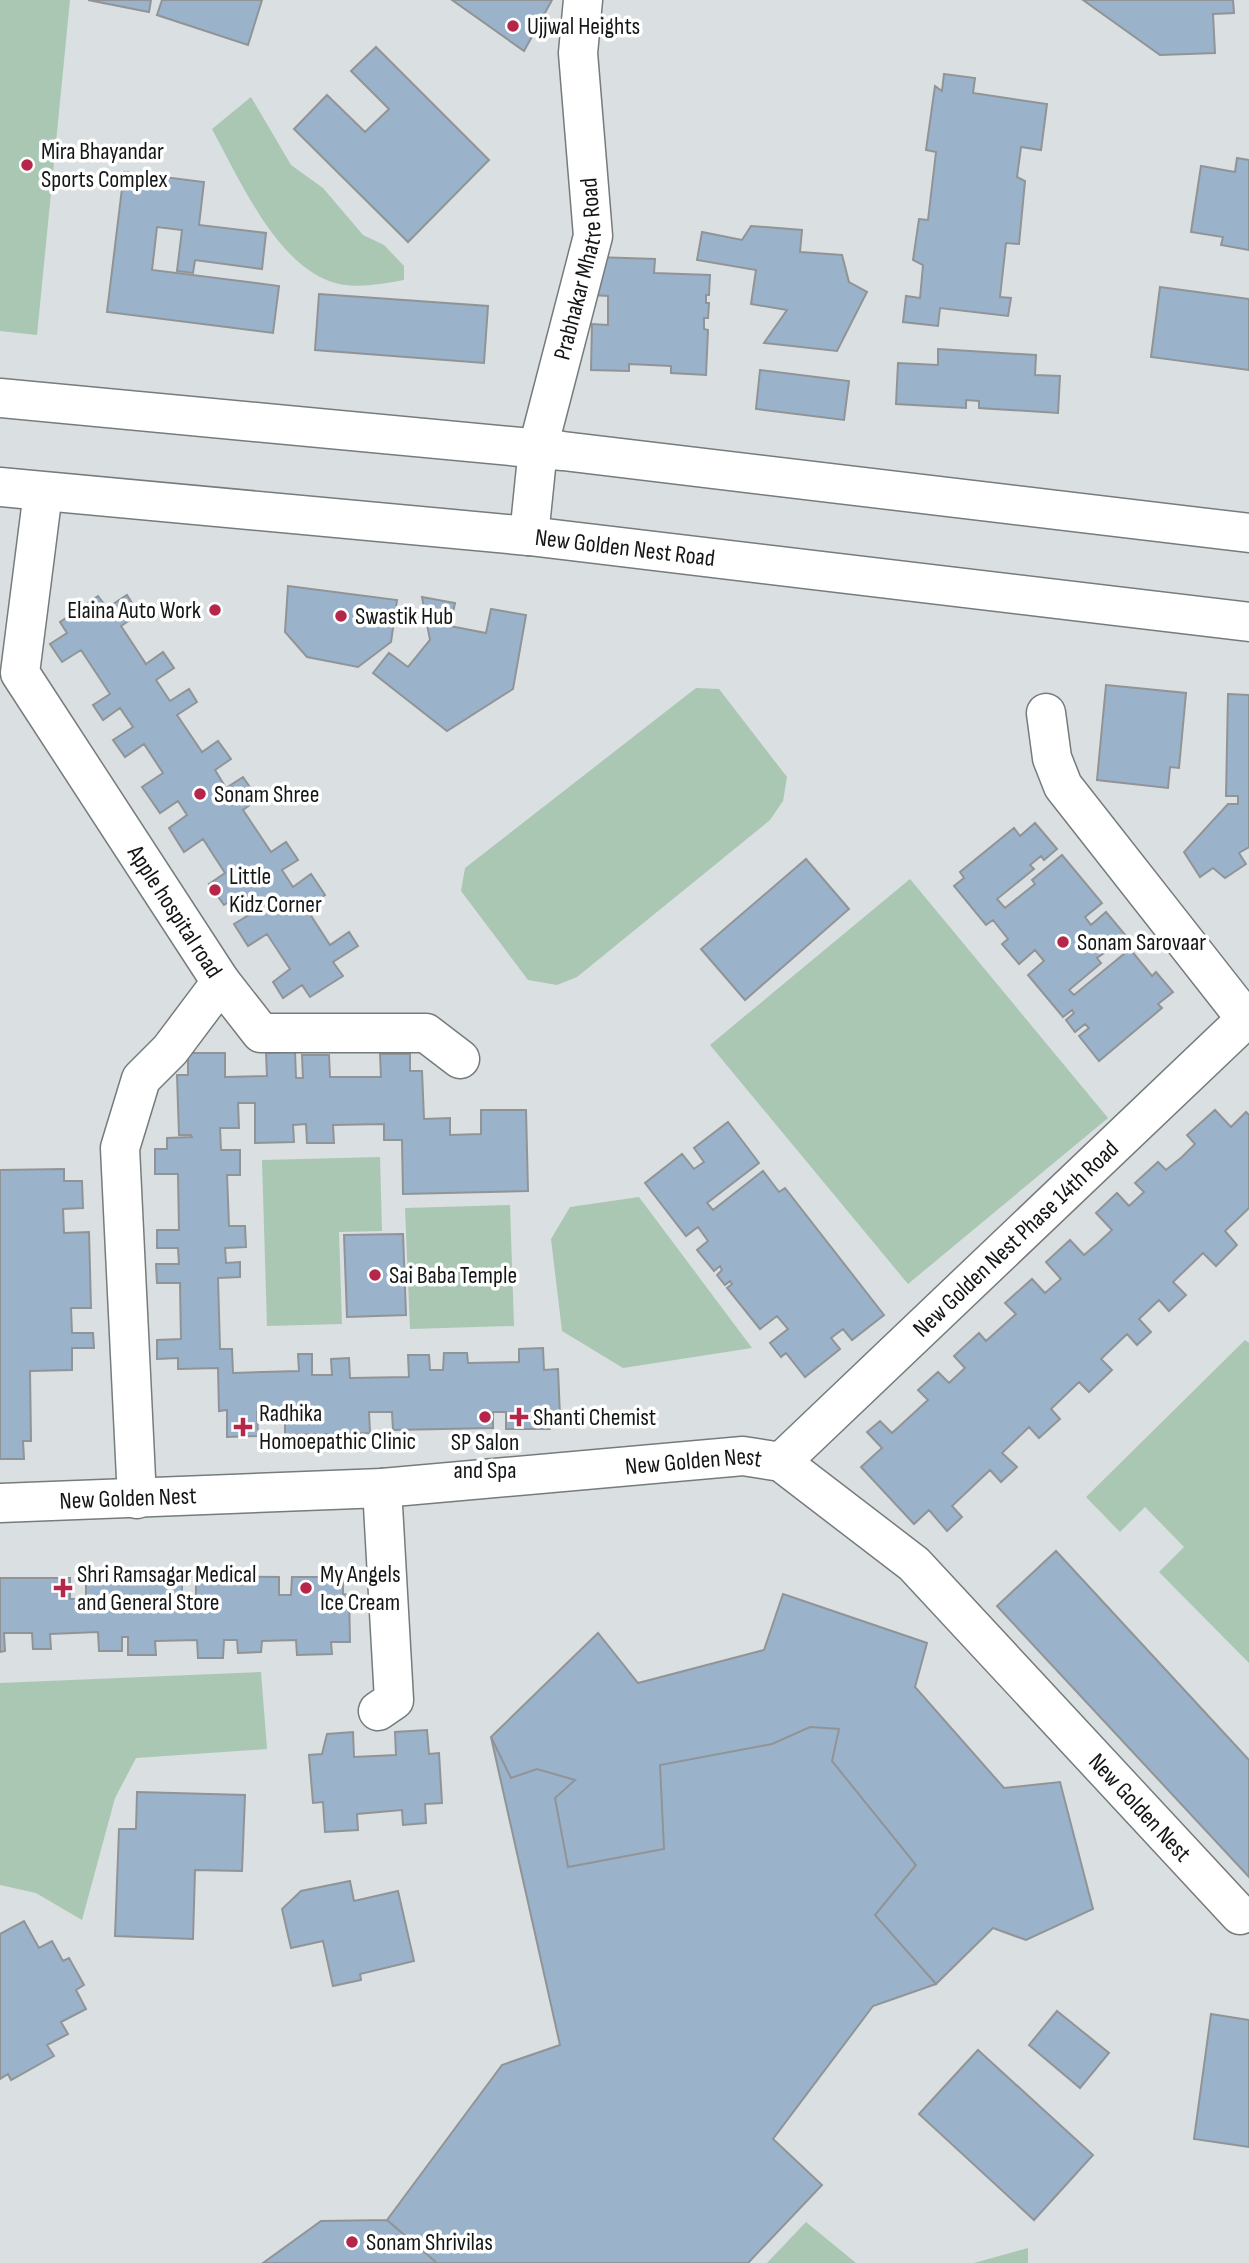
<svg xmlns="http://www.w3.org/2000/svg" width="1249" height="2263" font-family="'Sofia Sans Condensed',sans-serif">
<rect width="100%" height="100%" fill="#dadfe1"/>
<path fill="#aac7b3" d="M0,0H70L37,335L0,331Z
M251,97L291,165L323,188L363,235L384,245L404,266V280C380,284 353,290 329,281C275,261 238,177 212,129Z
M696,688L719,689L787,777L783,801L770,820L577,977L557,985L528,980L461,891L465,868Z
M910,879L1108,1118L908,1284L710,1045Z
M380,1157L382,1231L339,1232L342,1324L267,1326L262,1160Z
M639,1197L752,1348L623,1368L562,1331L551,1239L570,1207Z
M510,1205L514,1326L410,1329L405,1208Z
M1245,1340L1249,1343V1663L1159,1572L1184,1547L1145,1507L1120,1532L1086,1497Z
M261,1672L267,1749L136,1758L115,1798L82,1920L36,1893L0,1885V1683Z
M806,2222L856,2263H767Z
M1028,2248V2263H974Z"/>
<path fill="#9ab3cb" stroke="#919497" stroke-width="2" d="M88,0H151L149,12Z
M162,0H262L248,45L157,15Z
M452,0H552L524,51Z
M1083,0H1233L1234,13L1213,14L1215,53L1160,55Z
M376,47L489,160L408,242L294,129L327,95L365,132L389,109L351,71Z
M944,74L975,78L973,93L1047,104L1041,150L1021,147L1017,177L1025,181L1019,244L1006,243L1000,297L1011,298L1008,316L940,308L938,326L903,322L906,296L920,298L923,265L913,260L919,219L928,220L936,152L926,150L935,86L942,91Z
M1237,158L1249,160V250L1221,245L1223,237L1191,232L1201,166L1235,172Z
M124,172L204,182L199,225L266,233L262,269L195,260L193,273L177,271L182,230L157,227L152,270L279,286L273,333L107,312Z
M751,226L802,230L800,252L842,255L849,282L867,292L837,351L764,343L787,310L751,304L756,270L697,260L702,232L742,240Z
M595,257L655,259L654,273L710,275L709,295H706V303H709L708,318H704V329L708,330L706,375L671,373V366L629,364V371L591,370L592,324L608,325V296L593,295Z
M1160,287L1249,299V370L1151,357Z
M319,294L488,306L484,363L315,350Z
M938,349L1036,355L1035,375L1060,376L1058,413L979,408V401L966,400V408L896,404L898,363L938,365Z
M760,370L849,381L844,420L756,409Z
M288,586L397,600L391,642L358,667L307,657L285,632Z
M127,595L139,614L121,626L146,664L163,652L174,668L156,680L170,701L189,689L197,702L177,715L202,752L218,741L231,759L215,770L226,788L243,777L258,799L243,810L271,852L286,842L298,860L282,870L293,887L311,874L325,895L306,908L330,945L349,932L358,946L333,962L343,976L310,997L302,985L283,998L273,982L290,969L267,934L248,946L234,924L252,913L239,895L224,905L209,884L225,873L203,839L184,852L169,828L187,815L178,801L160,813L142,787L163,773L144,744L125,757L113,740L133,727L120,708L103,720L93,705L110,694L81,650L62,662L50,644L67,633L60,622L98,596L107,608Z
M422,597L455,603L450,626L486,633L491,609L526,615L513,689L447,731L373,673L389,653L408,667L430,640Z
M1106,685L1186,693L1179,768L1170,767L1168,788L1097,780Z
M1228,694L1249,695V847L1239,853L1246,864L1225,878L1213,868L1200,877L1184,852L1228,804H1238V796H1226Z
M1035,823L1057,849L1044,860L1041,856L1030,865L1034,869L997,899L1005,908L1035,884L1032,880L1062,855L1102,903L1085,917L1091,925L1106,912L1127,937L1097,958L1101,963L1069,990L1074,995L1130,949L1152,976L1156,972L1173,992L1158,1004L1162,1008L1099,1061L1079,1036L1089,1028L1085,1024L1075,1032L1066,1020L1074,1013L1072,1010L1063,1017L1028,975L1044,961L1035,950L1019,964L1002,944L1008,939L993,920L986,925L954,886L964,878L960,872L1014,828L1020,836Z
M806,859L849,909L745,1000L701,949Z
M295,1052L296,1078H303L302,1055H329L330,1077H381L380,1054H410V1071H422L424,1119L450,1118V1135L481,1134V1110H526L528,1191L403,1194L402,1140H384V1124L333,1125L334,1143H307L306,1124L293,1125L294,1142L255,1143V1103H238L239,1128H220L221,1150H240V1175H227L229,1226H245L246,1247L225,1248L226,1263L240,1262V1277L218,1278L220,1349H232L233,1373L299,1371L298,1354H312V1375H332L331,1359L349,1358L350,1378L409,1377L408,1355H429L430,1370H443L444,1353H467L468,1363L519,1362V1349L543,1348L544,1370L558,1369L560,1416H550V1429H506V1412H493V1428L393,1430L392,1412H369L370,1433L285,1435V1411L257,1412L258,1436L227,1437V1410L219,1411L218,1368L178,1369V1358L157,1359V1340L181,1339L180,1283H157L156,1264H179L178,1248H157V1230H179L178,1174H155V1149H167V1138L192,1137L191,1135H179L177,1075H188V1053H225V1077L267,1076L266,1053Z
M1215,1110L1231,1127L1246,1112L1249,1115V1208L1225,1231L1237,1245L1216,1266L1203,1253L1173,1282L1186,1295L1169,1311L1159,1300L1139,1319L1151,1332L1137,1345L1127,1334L1101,1359L1112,1370L1089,1392L1079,1382L1051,1409L1060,1419L1039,1438L1029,1427L1002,1453L1017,1467L1001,1482L990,1470L952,1506L962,1517L947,1531L929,1510L914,1524L861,1467L882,1448L867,1432L880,1421L892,1433L928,1400L918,1390L938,1372L949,1383L965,1368L954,1356L979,1333L986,1341L1016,1314L1005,1303L1032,1279L1045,1293L1061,1279L1046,1262L1070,1240L1084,1255L1098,1243L1112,1230L1096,1213L1117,1193L1129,1206L1144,1192L1135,1183L1158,1162L1166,1170L1182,1157L1195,1144L1187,1135Z
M728,1122L759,1163L707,1203L713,1210L763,1171L779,1192L785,1188L884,1315L852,1340L843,1329L831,1338L840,1349L805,1377L786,1353L781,1357L770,1343L788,1329L777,1316L760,1329L727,1288L732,1284L730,1281L725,1285L717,1275L722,1270L720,1266L714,1271L697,1250L708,1241L698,1227L686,1236L645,1183L682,1154L694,1169L704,1162L694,1148Z
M64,1169V1181H82L83,1208L63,1209L64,1233L89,1232L91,1308H71L72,1333H93L94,1348H72V1370L30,1371L31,1441H23L24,1459H0V1170Z
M403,1234L406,1315L347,1317L344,1235Z
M1056,1551L1249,1760V1877L997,1606Z
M86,1576H182V1597H196V1576L279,1577V1595H291L292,1577H343V1594L349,1595L350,1642H331L332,1654L297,1655L296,1640L262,1641L261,1652L238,1653L237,1640H224L223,1658H198L197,1640L155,1641L156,1655H128V1637H122V1651H99L98,1632L50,1634L51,1649H33L32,1633H4L5,1651L0,1652V1578H70V1599H86Z
M783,1594L927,1643L915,1687L1004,1788L1060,1782L1093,1909L1026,1940L993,1928L936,1984L875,1915L916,1865L832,1761L839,1729L810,1727L772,1744L660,1765L664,1849L568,1867L555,1798L575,1780L537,1769L511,1778L491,1737L598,1633L638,1683L764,1650Z
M810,1727L839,1729L832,1761L916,1865L875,1915L936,1984L873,2006L773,2139L822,2185L748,2263H437L387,2220L502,2065L560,2045L491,1737L511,1778L537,1769L575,1780L555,1798L568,1867L664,1849L660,1765L772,1744Z
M427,1730L429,1754L439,1753L442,1803L425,1804L426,1823L403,1825L402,1810L357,1814L358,1830L325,1832L323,1802L313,1803L309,1755L322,1754L327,1734L353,1732L354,1757L396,1755L395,1732Z
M137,1792L245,1795L242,1871L195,1870L193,1939L115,1936L119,1829H136Z
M350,1881L354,1901L398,1891L414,1961L360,1974L361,1980L333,1986L323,1941L291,1948L282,1909L301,1891Z
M24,1921L39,1948L52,1941L63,1961L69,1958L84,1985L76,1990L86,2009L61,2022L68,2034L47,2045L54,2056L11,2080L8,2074L0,2079V1934Z
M1057,2011L1109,2053L1080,2088L1029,2045Z
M1211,2014L1249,2020V2147L1194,2139Z
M978,2050L1093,2155L1034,2220L919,2114Z
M387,2220L437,2263H263L321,2221Z"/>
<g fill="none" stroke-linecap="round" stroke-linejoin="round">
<g stroke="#767b7c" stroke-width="41">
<g id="minor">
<path id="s1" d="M43,492L20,673L221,982L170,1050L141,1079L120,1148L137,1499"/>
<path id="s2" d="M529,536L538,448L593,236L578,53L583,0"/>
<path d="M1046,713L1052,758L1063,786L1246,1019"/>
<path d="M221,982L261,1033H426L460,1059"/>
<path id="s3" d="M781,1462L1246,1019L1249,1023"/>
<path id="s4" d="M0,1503L382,1488L743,1456L781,1462L914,1564L1240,1915"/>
<path d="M378,1711L394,1700L382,1488"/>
</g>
</g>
<g stroke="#767b7c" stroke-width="41">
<g id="secondary">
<path d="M0,398L563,451L1249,533"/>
<path id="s5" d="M0,487L529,536L1249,622"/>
</g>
</g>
<use href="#minor" stroke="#fff" stroke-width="38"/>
<use href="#secondary" stroke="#fff" stroke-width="38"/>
</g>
<g fill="#b6254a" stroke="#fff" stroke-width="2.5">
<circle cx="513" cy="26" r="7"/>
<circle cx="27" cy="165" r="7"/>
<circle cx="215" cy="610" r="7"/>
<circle cx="341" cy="616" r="7"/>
<circle cx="200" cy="794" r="7"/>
<circle cx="215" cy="890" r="7"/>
<circle cx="1063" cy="942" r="7"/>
<circle cx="375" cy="1275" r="7"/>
<circle cx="485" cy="1417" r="7"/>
<path d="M515.5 1406.5h7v7h7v7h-7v7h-7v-7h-7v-7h7z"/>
<path d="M239.5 1416.5h7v7h7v7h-7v7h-7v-7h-7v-7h7z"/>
<path d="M59.5 1577.5h7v7h7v7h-7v7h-7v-7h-7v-7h7z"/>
<circle cx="306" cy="1588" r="7"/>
<circle cx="352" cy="2242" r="7"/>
</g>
<g text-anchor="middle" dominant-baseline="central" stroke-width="7" stroke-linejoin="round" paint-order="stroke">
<g font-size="24" fill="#141616" stroke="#fff" text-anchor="start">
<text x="527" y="26">Ujjwal Heights</text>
<text x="41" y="151">Mira Bhayandar<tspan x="41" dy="28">Sports Complex</tspan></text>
<text x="201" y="610" text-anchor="end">Elaina Auto Work</text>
<text x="355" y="616">Swastik Hub</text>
<text x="214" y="794">Sonam Shree</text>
<text x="229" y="876">Little<tspan x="229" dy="28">Kidz Corner</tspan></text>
<text x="1077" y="942">Sonam Sarovaar</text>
<text x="389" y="1275">Sai Baba Temple</text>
<text x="259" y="1413">Radhika<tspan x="259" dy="28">Homoepathic Clinic</tspan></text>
<text x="533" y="1417">Shanti Chemist</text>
<text x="485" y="1442" text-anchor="middle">SP Salon<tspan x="485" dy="28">and Spa</tspan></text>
<text x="77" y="1574">Shri Ramsagar Medical<tspan x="77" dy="28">and General Store</tspan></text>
<text x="320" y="1574">My Angels<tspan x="320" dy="28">Ice Cream</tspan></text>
<text x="366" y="2242">Sonam Shrivilas</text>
</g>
<g font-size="24" fill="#141616" stroke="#fff">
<text stroke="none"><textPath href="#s2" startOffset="273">Prabhakar Mhatre Road</textPath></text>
<text stroke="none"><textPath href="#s5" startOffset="628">New Golden Nest Road</textPath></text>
<text stroke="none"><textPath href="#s1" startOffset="467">Apple hospital road</textPath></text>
<text stroke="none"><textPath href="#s3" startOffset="324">New Golden Nest Phase 14th Road</textPath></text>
<text stroke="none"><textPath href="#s4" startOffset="695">New Golden Nest</textPath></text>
<text stroke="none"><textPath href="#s4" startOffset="128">New Golden Nest</textPath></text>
<text stroke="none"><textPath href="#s4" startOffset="1283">New Golden Nest</textPath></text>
</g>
</g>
</svg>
